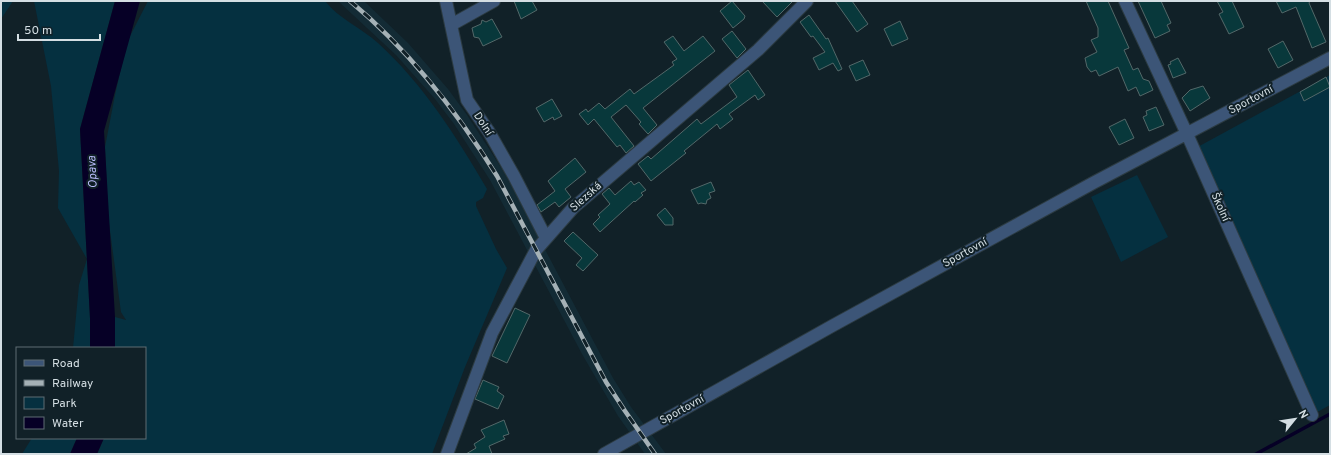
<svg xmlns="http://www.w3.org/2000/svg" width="1331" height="455" font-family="Overpass,sans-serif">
<rect width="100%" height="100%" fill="#112128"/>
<path fill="#132b35" d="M338,1L365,2L408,43L448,89L467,115L504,172L613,378L631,407L666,454H645L618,416L582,354L490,180L454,124L435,99L396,55Z"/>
<path fill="#053040" d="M1,1H13L1,19Z
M34,1H115L80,129L90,318V348H73L79,285L87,259L58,208L59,171L51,86Z
M148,1H325C338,18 361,28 378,43C422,83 457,137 487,189L483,198L476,202V206L496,249L507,268L465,367L432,454H97L104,438H145V348H115V317L126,320L121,312L108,216L105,147L115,95L127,42Z
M1330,75V405L1312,415L1194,149Z
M1137,175L1168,237L1121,262L1091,197Z
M32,438H77L70,454H22Z"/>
<path fill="#060026" d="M115,1H140L104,131L115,317V348H90V318L80,129Z
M77,438H104L97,454H70Z"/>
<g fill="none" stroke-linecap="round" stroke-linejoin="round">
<path stroke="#060026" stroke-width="3.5" d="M1256,454L1330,414"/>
</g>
<path fill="#08383b" stroke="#536869" d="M514,1H532L537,10L521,19Z
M732,1L745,16L744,19L733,28L720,11Z
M762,1H793L777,17Z
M835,1H852L868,24L857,32Z
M1086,1H1108L1129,48L1124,50L1133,70L1138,68L1143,79L1149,81L1153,90L1140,96L1136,87L1128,91L1118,67L1099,76L1096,70L1091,72L1087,67L1085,58L1097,52L1091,40L1098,37V28Z
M1138,1H1161L1171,23L1167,25L1170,31L1155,38Z
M1217,1H1232L1244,27L1229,34L1219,14L1223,12Z
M1276,1H1310L1309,3L1326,42L1312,48L1296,7L1282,13Z
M809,15L826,39L828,38L842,69L838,71L833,63L819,70L813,58L825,52L813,36L811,37L800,22Z
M492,19L502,37L483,46L479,38L474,37L472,28L481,24L482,20L486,22Z
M900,21L908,39L892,46L884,29Z
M732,31L746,49L737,58L722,39Z
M673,36L684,51L703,36L715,51L643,108L657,125L648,134L639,124L641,122L626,105L611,117L634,146L626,153L620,145L617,147L594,119L588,125L579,114L586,109L588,112L599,103L605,109L630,89L634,94L674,65L672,62L677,59L664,42Z
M1283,41L1293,60L1278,68L1268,49Z
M1178,58L1186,73L1173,78L1168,65L1171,64L1170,62Z
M863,60L870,75L856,81L849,66Z
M748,70L765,95L758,100L755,95L729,114L733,119L720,129L717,124L684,151L686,153L651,181L638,164L648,156L651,159L697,119L701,124L737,97L729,85Z
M1326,77L1330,87L1304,101L1300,92Z
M1203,86L1210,98L1190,111L1182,98L1190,90Z
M552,99L562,116L554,120L553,117L544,122L536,108Z
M1156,107L1164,125L1149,131L1143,117L1147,115L1146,111Z
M1125,119L1134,138L1119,145L1109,127Z
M575,158L586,172L565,189L571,197L559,207L555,202L541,212L537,205L555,191L548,181Z
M631,181L634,185L639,182L646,190L641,193L643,195L635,202L634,201L600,232L593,224L600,217L598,215L610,204L602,194L609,188L615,195Z
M711,182L715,191L709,193L711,198L707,200L706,204L701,203L698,204L691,190Z
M665,208L673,218V225H665L657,215Z
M573,232L598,255L583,271L576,265L582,258L564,241Z
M515,308L530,315L507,363L492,356Z
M483,380L499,387L497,391L504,396L498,409L475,399Z
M504,420L509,434L503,436L505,439L489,446L492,454H466L476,448L474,444L485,437L481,430Z"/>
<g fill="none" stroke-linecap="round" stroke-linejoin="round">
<g stroke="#2c3b42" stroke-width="14">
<path id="minor" d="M446,1L467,100L489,132L514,176L546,238
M1125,1L1187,134L1312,415
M451,25L494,1
M447,454L492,333L536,250L573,208L758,50L807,1
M604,454L832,326L1093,183L1330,58"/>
</g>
<use href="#minor" stroke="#3c5577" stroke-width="12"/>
<g stroke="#a5b1b6" stroke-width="4.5">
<path id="rail" d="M350,1C410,51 456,110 497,176L606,382L625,411L655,454"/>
</g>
<use href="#rail" stroke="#112128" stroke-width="3" stroke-dasharray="9" stroke-linecap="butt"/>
</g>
<g text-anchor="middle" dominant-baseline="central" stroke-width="4" stroke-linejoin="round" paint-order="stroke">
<g font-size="11" fill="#d4dee3" stroke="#112128">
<text transform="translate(1251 100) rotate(-28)">Sportovní</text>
<text transform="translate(483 124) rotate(57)">Dolní</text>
<text transform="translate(586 197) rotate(-42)">Slezská</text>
<text transform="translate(1220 207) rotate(66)">Školní</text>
<text transform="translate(965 253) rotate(-29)">Sportovní</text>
<text transform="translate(682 410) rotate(-29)">Sportovní</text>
</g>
<g font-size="12" font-style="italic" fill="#b9bcfb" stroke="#112128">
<text transform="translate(93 172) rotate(-93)">Opava</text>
</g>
</g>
<rect width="1331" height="455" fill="none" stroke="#d4dee3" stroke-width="4"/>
<rect x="16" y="347" width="130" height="92" fill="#112128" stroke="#5f6d73"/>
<rect x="24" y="360" width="20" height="6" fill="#3c5577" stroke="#5f6d73"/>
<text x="52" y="367" font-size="12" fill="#d4dee3">Road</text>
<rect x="24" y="380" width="20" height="6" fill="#a5b1b6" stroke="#5f6d73"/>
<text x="52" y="387" font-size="12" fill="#d4dee3">Railway</text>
<rect x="24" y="397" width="20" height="12" fill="#053040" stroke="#5f6d73"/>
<text x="52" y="407" font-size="12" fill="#d4dee3">Park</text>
<rect x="24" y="417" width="20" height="12" fill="#060026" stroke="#5f6d73"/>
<text x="52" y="427" font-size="12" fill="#d4dee3">Water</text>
<g transform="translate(1295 419) rotate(60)" stroke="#112128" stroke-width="3" paint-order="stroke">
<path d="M0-3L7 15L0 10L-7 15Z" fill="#d4dee3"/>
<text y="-6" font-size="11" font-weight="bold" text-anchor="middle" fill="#d4dee3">N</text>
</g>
<path d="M18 34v6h82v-6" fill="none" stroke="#d4dee3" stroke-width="2"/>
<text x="24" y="34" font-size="12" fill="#d4dee3" stroke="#112128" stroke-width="3" paint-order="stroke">50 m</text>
</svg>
